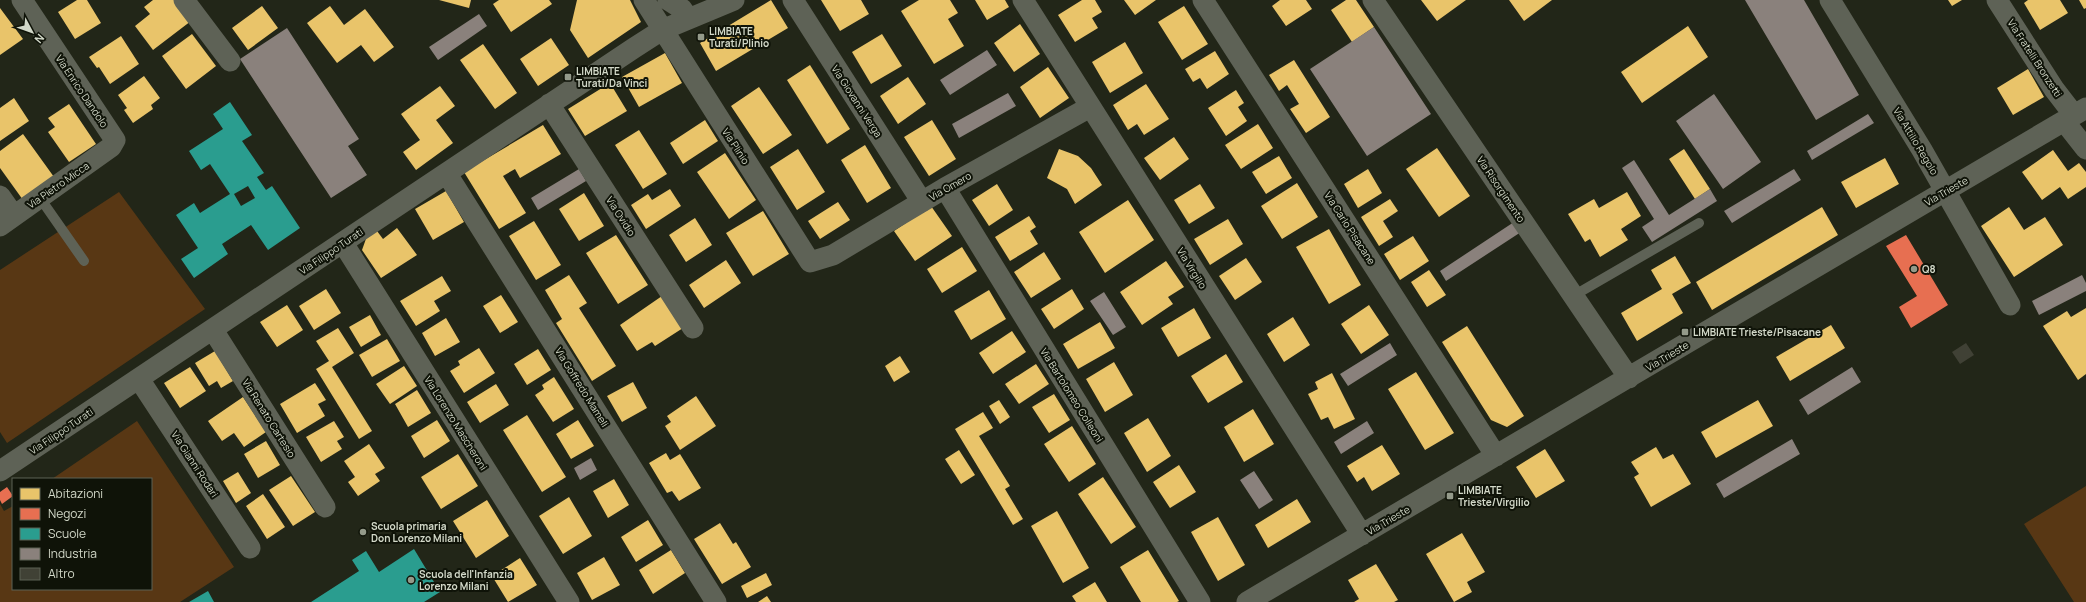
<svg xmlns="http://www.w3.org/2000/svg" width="2086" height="602" font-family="Manrope,sans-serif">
<rect width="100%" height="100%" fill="#222618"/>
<path fill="#583714" d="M119,192L205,309L7,443L0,432V270Z
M137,421L234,567L180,602H0V504L4,511L13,506V589H151V479H52Z
M2086,486V602H2074L2024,524Z"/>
<path fill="#e9c46a" d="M77,0H87L101,23L75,39L58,12Z
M153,0H175L191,21L153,50L135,26L150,14L144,7Z
M439,0H471L469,8Z
M499,0H549L552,4L511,32L493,4Z
M577,0H630L641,22L588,58L570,30Z
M771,0L788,28L716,71L700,43Z
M821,0H861L869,14L840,31Z
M919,0H950L958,13L948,19L964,46L934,64L901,11Z
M975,0H1005L1009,7L987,20Z
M1082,0H1095L1102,12L1092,18L1098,28L1075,42L1058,15Z
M1124,0H1156L1135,15Z
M1280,0H1306L1312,9L1286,26L1272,6Z
M1346,0H1356L1374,27L1352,42L1331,10Z
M1421,0H1466L1437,21Z
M1509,0H1552L1524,21Z
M1948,0H1962L1952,6Z
M2028,0H2060L2068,13L2040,30L2024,3Z
M2079,0H2086V8L2084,9Z
M262,6L278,28L248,50L232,28Z
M330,6L344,25L365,9L394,47L374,62L361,45L337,63L307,23Z
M1184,6L1208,44L1182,60L1158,22Z
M0,8L23,39L0,55Z
M1020,24L1040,54L1014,72L994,43Z
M1688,26L1708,57L1642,103L1621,72Z
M192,34L216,66L186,89L162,56Z
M882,34L902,66L871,84L852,52Z
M121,36L139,64L110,84L99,67L97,68L89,57Z
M551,38L569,65L538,86L520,59Z
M1125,42L1143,73L1110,93L1092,62Z
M483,44L517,93L495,109L460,60Z
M1215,51L1229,74L1207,89L1200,78L1193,82L1185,69Z
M665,53L682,83L639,107L622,77Z
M1294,60L1330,117L1306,133L1290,109L1299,104L1287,85L1279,91L1269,75Z
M810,65L850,129L827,144L787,80Z
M1048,67L1069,98L1040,118L1020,87Z
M2028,69L2044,97L2013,115L1997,88Z
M144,76L160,98L151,105L153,109L133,123L124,110L127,108L118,95Z
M908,77L926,104L898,124L880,96Z
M610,83L627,111L585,136L568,109Z
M1146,84L1169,119L1144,135L1137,124L1128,130L1113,105Z
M440,86L455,106L436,120L453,143L416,170L403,152L420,140L401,114Z
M759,87L792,135L763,154L731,106Z
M1236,90L1244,103L1238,107L1247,121L1226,136L1208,108Z
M14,98L29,121L0,141V108Z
M69,104L96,144L69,162L48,132L55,127L48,118Z
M705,120L718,141L683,164L670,143Z
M932,120L956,159L929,176L904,137Z
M1258,124L1273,148L1241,169L1225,145Z
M543,125L561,154L520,178L515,169L503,176L526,213L499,229L464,172Z
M639,130L667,174L643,189L615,145Z
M23,134L54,177L23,200L0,168V151Z
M1174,137L1189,159L1160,180L1144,158Z
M865,145L891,188L867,203L841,160Z
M1437,148L1470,196L1439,217L1406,169Z
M798,149L825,192L797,210L770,167Z
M1059,149L1078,156L1091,168L1102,185L1075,204L1067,189L1047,178Z
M1684,149L1710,189L1695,199L1669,159Z
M2053,150L2068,171L2079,163L2086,172V187L2068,199L2060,187L2042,200L2022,172Z
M725,153L756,200L729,219L697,172Z
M1279,156L1292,178L1266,194L1252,172Z
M1885,158L1899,184L1856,208L1841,182Z
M1368,169L1382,193L1358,208L1344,184Z
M1297,183L1318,217L1282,239L1261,206Z
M997,184L1013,210L989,226L972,200Z
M1200,184L1215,208L1189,224L1174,200Z
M670,189L681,206L646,229L631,205L648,194L652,200Z
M446,191L464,222L433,240L415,209Z
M1627,192L1641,216L1621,229L1628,240L1600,257L1590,239L1585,242L1568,214L1594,199L1599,208Z
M584,193L604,226L579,241L559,209Z
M1390,199L1398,211L1383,221L1393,237L1379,246L1361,217Z
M1128,200L1154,240L1105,273L1079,232Z
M838,202L850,220L820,239L808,221Z
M931,206L952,236L915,261L894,231Z
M1822,207L1838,235L1712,310L1696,282Z
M2009,207L2024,230L2045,217L2063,245L2014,277L1981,226Z
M763,211L789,254L753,276L726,233Z
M1029,216L1036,227L1030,231L1038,244L1010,261L995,237Z
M695,218L712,245L686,262L669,235Z
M1228,219L1243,244L1210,265L1194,239Z
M534,221L561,265L536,280L509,236Z
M397,228L417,255L381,278L362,250L367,236L377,231L383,239Z
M1329,229L1361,285L1329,304L1296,247Z
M616,235L648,285L618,304L586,253Z
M1413,236L1429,261L1400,280L1384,254Z
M962,247L977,271L942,293L927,269Z
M1044,252L1061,279L1031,298L1014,272Z
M1675,256L1691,283L1672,294L1683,313L1637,341L1621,313L1662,289L1651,270Z
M1246,258L1262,282L1235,300L1219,276Z
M726,260L741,283L704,308L689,285Z
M1166,261L1184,287L1168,297L1173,304L1142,325L1120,292Z
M1429,270L1446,295L1427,307L1411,282Z
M569,275L587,303L579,308L616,366L592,381L556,323L562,319L545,290Z
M442,276L451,291L434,301L440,311L416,326L400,301Z
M326,289L341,313L314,330L299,306Z
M1072,289L1084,309L1054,329L1041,309Z
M989,290L1006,319L971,340L954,311Z
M501,295L518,322L500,333L483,306Z
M662,296L683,328L655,346L652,342L637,351L620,325Z
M287,305L303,330L277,347L260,322Z
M1369,305L1389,335L1361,354L1341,324Z
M1194,308L1211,338L1178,357L1161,328Z
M2086,308V374L2078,380L2043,326L2067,311L2071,317Z
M370,315L381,335L361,347L349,327Z
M1293,317L1310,345L1284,362L1267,334Z
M446,318L460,342L435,356L422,333Z
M1100,322L1115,348L1078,369L1063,344Z
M1831,325L1845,348L1790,381L1776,357Z
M1467,326L1524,416L1507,427L1491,420L1442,342Z
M338,328L354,353L332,367L372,431L359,439L316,369L329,361L316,341Z
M1012,331L1026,352L993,374L979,353Z
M387,339L400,361L372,377L359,355Z
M479,348L495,373L464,393L450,371L460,365L458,361Z
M538,349L551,370L527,385L514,364Z
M215,351L233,381L221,388L217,381L209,386L195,363Z
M1226,354L1243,382L1208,403L1191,376Z
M900,356L910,372L894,382L885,366Z
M1114,362L1133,395L1105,412L1086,379Z
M1036,364L1049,384L1019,404L1005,384Z
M404,366L417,386L390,404L376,384Z
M190,367L206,391L180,408L164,383Z
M1416,372L1454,433L1425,450L1388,389Z
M1332,373L1355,419L1334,429L1328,417L1321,420L1308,394L1318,389L1315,382Z
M554,377L574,409L553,422L535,395L544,389L542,385Z
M633,382L647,408L622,422L607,396Z
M315,383L326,400L318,404L325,416L297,433L280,404Z
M496,384L509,405L480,423L467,402Z
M417,390L431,413L408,427L395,404Z
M1054,394L1070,420L1049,433L1032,407Z
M696,396L716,426L680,450L665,426L671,422L667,416Z
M243,397L266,432L244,447L234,433L222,441L208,421Z
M999,400L1010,417L1000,424L989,406Z
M1758,400L1773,426L1716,458L1701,432Z
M1253,409L1274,444L1244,462L1224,427Z
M983,412L993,428L979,436L1010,486L1005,489L1023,519L1013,525L955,429Z
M527,415L566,477L542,492L503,430Z
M1148,418L1171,456L1147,472L1124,433Z
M437,420L450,441L424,458L411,436Z
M578,420L594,446L571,459L556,434Z
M334,421L344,437L337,441L342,449L321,462L306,437Z
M1072,426L1096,464L1069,482L1044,444Z
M266,441L280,465L258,478L244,454Z
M369,444L385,468L375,474L380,481L358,496L348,482L355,477L344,461Z
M1382,445L1400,474L1372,491L1364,477L1357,482L1347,466Z
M1656,447L1663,459L1673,454L1691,484L1651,507L1634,477L1639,474L1631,462Z
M1545,449L1565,481L1536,498L1516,467Z
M959,450L975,475L961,484L945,459Z
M666,453L670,460L680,454L701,488L679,501L672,491L667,493L649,463Z
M458,454L478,486L441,509L421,477Z
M1179,465L1196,492L1170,508L1153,482Z
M238,472L251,493L236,503L223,481Z
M291,476L315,512L293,526L269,490Z
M1103,477L1136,527L1111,544L1078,494Z
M614,479L629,505L608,518L593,491Z
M263,494L285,527L267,539L246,506Z
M569,497L592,536L563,554L539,516Z
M1297,499L1311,522L1268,548L1255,525Z
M487,500L509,536L476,558L453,521Z
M1057,511L1089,568L1063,583L1031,526Z
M1218,517L1245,565L1218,581L1191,532Z
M648,520L663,545L636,562L621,537Z
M720,523L733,544L736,542L751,567L722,584L694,539Z
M1462,533L1485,572L1467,582L1472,592L1454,602L1426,554Z
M671,550L685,573L653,594L639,570Z
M1148,550L1179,601L1177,602H1141L1120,567Z
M604,557L620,585L592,600L577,573Z
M520,558L537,585L508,602L492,576Z
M1376,564L1398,600L1394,602H1354L1359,599L1348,580Z
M766,573L772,585L747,598L741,586Z
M1095,582L1107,602H1076L1072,596Z
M767,596L771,602H758Z"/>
<path fill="#e76f51" d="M1906,235L1948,305L1911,328L1899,307L1917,296L1886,246Z
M7,487L13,496L2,504L0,500V492Z"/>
<path fill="#2a9d8f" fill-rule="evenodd" d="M230,102L252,135L242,141L264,173L257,177L266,190L272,186L300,228L268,250L251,225L222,244L228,254L194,278L181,259L198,248L176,215L194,203L200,213L230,194L210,164L201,170L189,151L223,129L213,114ZM248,186L255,198L241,206L234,194Z
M414,549L440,592L424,602H311L359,571L352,560L366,551L379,572Z
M208,591L214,602H189Z"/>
<path fill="#8a817c" d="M1745,0H1804L1859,95L1816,120Z
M479,14L487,26L438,60L429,47Z
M1374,27L1431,114L1367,156L1310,69Z
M287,28L359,139L348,146L367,175L331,198L240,59Z
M987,50L997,65L950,95L940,80Z
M1008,93L1016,106L959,138L952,124Z
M1714,94L1761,162L1723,189L1676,121Z
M1868,114L1874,123L1812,160L1807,151Z
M1634,160L1669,215L1710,189L1717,201L1652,242L1642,227L1654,219L1622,168Z
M579,169L586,181L538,210L531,198Z
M1794,169L1801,180L1732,223L1724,211Z
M1514,222L1521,232L1446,281L1440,271Z
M2082,275L2086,283V291L2039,315L2032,301Z
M1104,292L1126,327L1113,335L1090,301Z
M1390,343L1397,355L1348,386L1340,374Z
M1852,367L1861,382L1808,415L1799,400Z
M1367,421L1374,433L1341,454L1334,442Z
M1792,439L1800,454L1724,498L1716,484Z
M591,458L597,470L580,480L574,468Z
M1254,471L1273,500L1259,509L1240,480Z"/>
<path fill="#404135" d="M1966,343L1974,355L1960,364L1952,352Z"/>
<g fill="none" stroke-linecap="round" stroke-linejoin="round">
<path stroke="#5e6256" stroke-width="10" d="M40,198L84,261
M1573,296L1699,223"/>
<path stroke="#5e6256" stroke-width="21" d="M184,0L230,61
M644,0L810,262L833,255L945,188L1090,107
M668,0L682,9L688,18
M793,0L922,202
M1023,0L1362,535
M1203,0L1496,456
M1373,0L1629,378
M1830,0L1922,150L2010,305
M1997,0L2054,89L2074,115
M549,104L693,328
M2064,121L2086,149
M447,174L716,602
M945,188L1200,602
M0,196L14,216
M0,226L111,147L115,140L22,0
M343,243L569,602
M213,330L325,507
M139,379L250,548
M0,471L634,48L662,30L734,0
M1247,602L2086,108"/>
</g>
<g fill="#949a8a" stroke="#0f1308" stroke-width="1.5">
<rect x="697" y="33" width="8" height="8" rx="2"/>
<rect x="564" y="73" width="8" height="8" rx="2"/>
<circle cx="1914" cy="269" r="4"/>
<rect x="1681" y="328" width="8" height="8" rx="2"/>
<rect x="1446" y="492" width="8" height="8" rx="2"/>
<circle cx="363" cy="532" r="4"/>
<circle cx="411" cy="580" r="4"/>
</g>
<g text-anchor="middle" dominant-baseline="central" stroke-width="4" stroke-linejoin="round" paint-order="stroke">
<g font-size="10" font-weight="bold" fill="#d2d8c8" stroke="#0f1308" text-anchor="start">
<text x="709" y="31">LIMBIATE<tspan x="709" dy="12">Turati/Plinio</tspan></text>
<text x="576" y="71">LIMBIATE<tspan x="576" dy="12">Turati/Da Vinci</tspan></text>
<text x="1922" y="269">Q8</text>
<text x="1693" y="332">LIMBIATE Trieste/Pisacane</text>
<text x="1458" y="490">LIMBIATE<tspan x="1458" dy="12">Trieste/Virgilio</tspan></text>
<text x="371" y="526">Scuola primaria<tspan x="371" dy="12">Don Lorenzo Milani</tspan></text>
<text x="419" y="574">Scuola dell'Infanzia<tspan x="419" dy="12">Lorenzo Milani</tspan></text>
</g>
<g font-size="10" fill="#d2d8c8" stroke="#0f1308">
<text transform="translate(2035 58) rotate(57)">Via Fratelli Bronzetti</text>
<text transform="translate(82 91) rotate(56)">Via Enrico Dandolo</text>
<text transform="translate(857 101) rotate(57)">Via Giovanni Verga</text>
<text transform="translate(1916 141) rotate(59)">Via Attilio Regolo</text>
<text transform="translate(736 146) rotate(57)">Via Plinio</text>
<text transform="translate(58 185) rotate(-35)">Via Pietro Micca</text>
<text transform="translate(950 186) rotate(-30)">Via Omero</text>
<text transform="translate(1501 189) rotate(56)">Via Risorgimento</text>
<text transform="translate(1946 191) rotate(-30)">Via Trieste</text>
<text transform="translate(621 216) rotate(57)">Via Ovidio</text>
<text transform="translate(1350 228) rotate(57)">Via Carlo Pisacane</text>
<text transform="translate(331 251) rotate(-34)">Via Filippo Turati</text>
<text transform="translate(1192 268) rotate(58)">Via Virgilio</text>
<text transform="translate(1667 356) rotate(-31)">Via Trieste</text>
<text transform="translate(582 387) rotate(58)">Via Goffredo Mameli</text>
<text transform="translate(1072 395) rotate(58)">Via Bartolomeo Colleoni</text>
<text transform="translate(269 418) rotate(58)">Via Renato Cartesio</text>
<text transform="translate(456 423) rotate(58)">Via Lorenzo Mascheroni</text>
<text transform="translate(61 431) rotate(-34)">Via Filippo Turati</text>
<text transform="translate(195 464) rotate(57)">Via Gianni Rodari</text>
<text transform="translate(1388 520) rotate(-30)">Via Trieste</text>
</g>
</g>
<rect x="12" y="478" width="140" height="112" fill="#0f1308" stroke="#5d6255"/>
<rect x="20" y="488" width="20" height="12" fill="#e9c46a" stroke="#5d6255"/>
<text x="48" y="498" font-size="12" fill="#d2d8c8">Abitazioni</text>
<rect x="20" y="508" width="20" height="12" fill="#e76f51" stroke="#5d6255"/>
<text x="48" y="518" font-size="12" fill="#d2d8c8">Negozi</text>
<rect x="20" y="528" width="20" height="12" fill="#2a9d8f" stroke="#5d6255"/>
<text x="48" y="538" font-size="12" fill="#d2d8c8">Scuole</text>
<rect x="20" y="548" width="20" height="12" fill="#8a817c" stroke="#5d6255"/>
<text x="48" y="558" font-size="12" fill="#d2d8c8">Industria</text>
<rect x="20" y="568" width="20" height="12" fill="#404135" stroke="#5d6255"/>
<text x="48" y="578" font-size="12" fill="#d2d8c8">Altro</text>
<g transform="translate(32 32) rotate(131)" stroke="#0f1308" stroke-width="3" paint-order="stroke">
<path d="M0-3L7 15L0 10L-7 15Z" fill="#d2d8c8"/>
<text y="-6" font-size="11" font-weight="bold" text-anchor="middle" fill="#d2d8c8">N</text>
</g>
</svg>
